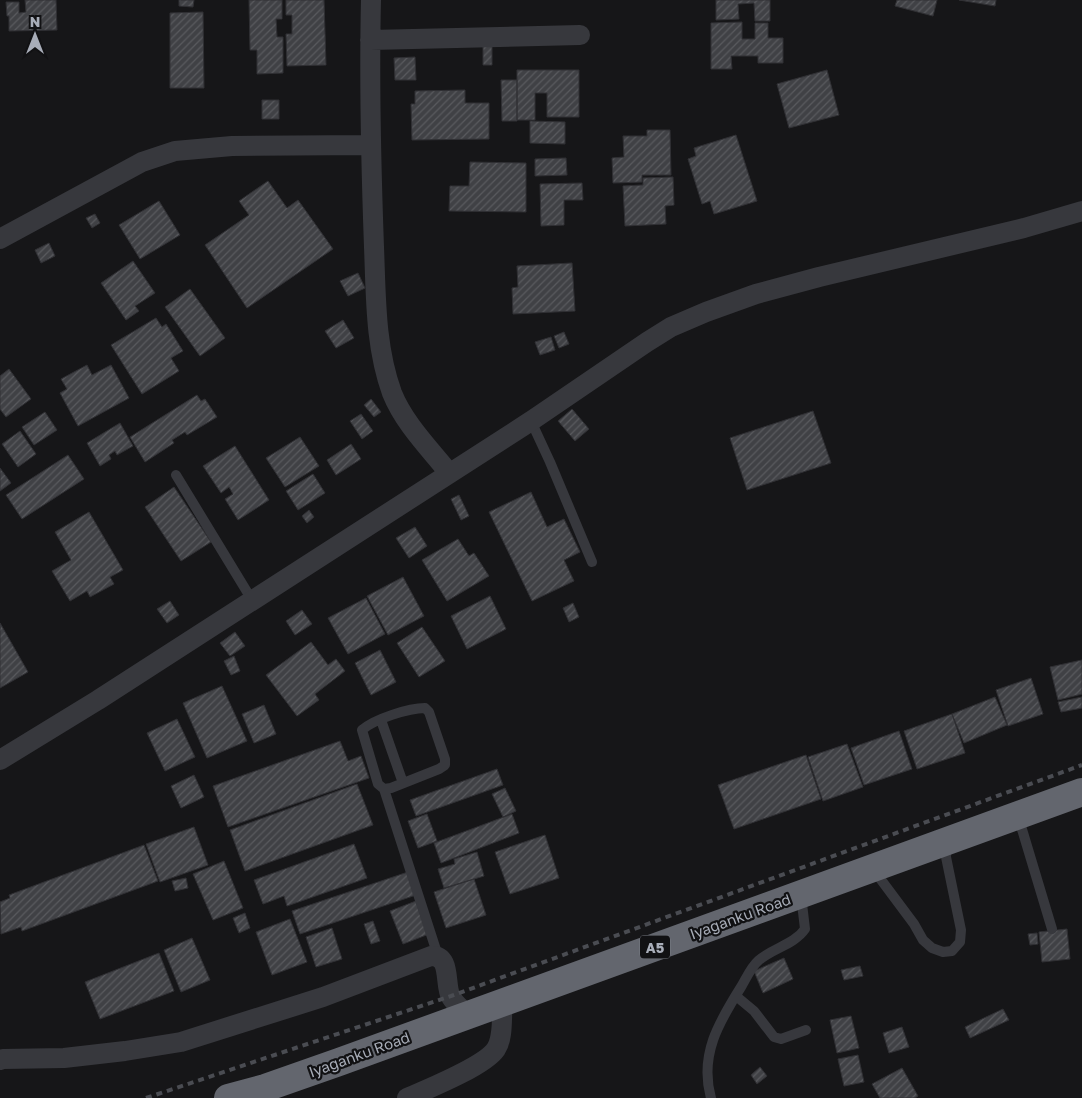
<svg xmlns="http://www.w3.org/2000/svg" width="1082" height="1098" font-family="'Golos Text',sans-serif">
<defs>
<pattern id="building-hatch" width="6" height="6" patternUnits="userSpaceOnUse" patternTransform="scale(1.25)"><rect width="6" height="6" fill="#404145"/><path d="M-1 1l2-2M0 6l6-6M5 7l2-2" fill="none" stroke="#595a5e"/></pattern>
</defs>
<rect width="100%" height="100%" fill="#161618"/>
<path fill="url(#building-hatch)" stroke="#303034" d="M25,0H56L57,30L9,31V16H7L6,2H19V13L26,12Z
M179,0H194L193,7L179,6Z
M249,0H282V19H276L277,37H283V73L257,74V50H250Z
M286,0H324L326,65L287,66L286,34H292V15H286Z
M716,0H770V21H755L754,3L738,4L739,19L716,20Z
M897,0H937L933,16L895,6Z
M959,0H996L995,6Z
M203,12L204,88H170V13Z
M742,22V39H755V23H768V38H783V63H758V56H731L732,69H711V23Z
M492,44V65H483V45Z
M415,57L416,80H395L394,58Z
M517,70H579V117H547V93H535V120H517Z
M827,70L839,115L789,128L777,84Z
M501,80H517V121H502Z
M465,90V103H489V139L412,140L411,104H415V91Z
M262,100H279V119H262Z
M530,121L565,122V144L530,143Z
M647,130H670L671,175H642V182L613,183L612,158L624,157L623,136H647Z
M736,135L757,201L714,214L710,201L702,204L688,159L696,156L694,148Z
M566,158L567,175L535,176V159Z
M470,162L526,163V212L449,211L450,186H469Z
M673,177L674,205L665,206L666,224L625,226L623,186L643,185V178Z
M268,181L287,208L298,200L333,249L247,308L205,245L249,215L239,201Z
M582,183L583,200H564V225L541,226L540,184Z
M159,201L180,235L140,259L119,225Z
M95,214L100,223L92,228L86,218Z
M49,243L55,256L41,263L35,250Z
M133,261L155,293L135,306L139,311L126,320L101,283Z
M572,263L575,311L513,314L512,288L518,287L517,266Z
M358,273L365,288L348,296L340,281Z
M190,289L225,338L200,356L165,307Z
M156,318L162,327L166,324L183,351L171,358L179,371L142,394L111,345Z
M343,320L354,338L336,348L325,331Z
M564,332L569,344L559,348L554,336Z
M551,337L555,350L540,355L535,342Z
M87,365L92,375L111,365L129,398L78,426L60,393L67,389L61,379Z
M9,369L31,399L6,417L0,409V376Z
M197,395L201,401L205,399L217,417L187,435L185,432L172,440L174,443L145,462L130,437Z
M371,399L381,412L374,417L364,405Z
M572,409L589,429L575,441L558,421Z
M813,411L831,463L747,490L730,438Z
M45,412L57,430L34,445L22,427Z
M361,414L373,431L362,439L350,421Z
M120,423L133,446L117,455L115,451L109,455L111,459L100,466L87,443Z
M20,431L36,454L18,467L2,444Z
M300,437L319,466L285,487L266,458Z
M351,444L361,459L336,475L327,460Z
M235,446L269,500L238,520L225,499L233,494L229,487L221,493L203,466Z
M68,455L84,479L22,519L6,495Z
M0,468L11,483L0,491Z
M313,474L325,493L298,510L286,491Z
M174,487L211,542L181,561L145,507Z
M531,492L547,527L564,519L580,552L564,560L574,581L532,601L489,512Z
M459,495L469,516L461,520L451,499Z
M309,510L314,517L307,523L302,516Z
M89,512L123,570L110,577L114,584L90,597L87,591L70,601L52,571L71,560L55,532Z
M415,527L427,546L409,558L396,538Z
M458,539L469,556L474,553L489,576L447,601L422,560Z
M403,577L424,616L388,635L367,596Z
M490,596L506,629L467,649L451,616Z
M366,598L385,634L348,654L328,618Z
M170,601L179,615L167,623L157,609Z
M573,603L579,617L569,622L563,608Z
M302,610L312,624L295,635L286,621Z
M0,623L28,672L0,688Z
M422,627L445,661L419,677L397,643Z
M235,632L245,646L230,656L220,643Z
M311,642L328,665L336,659L345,671L315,694L319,700L297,716L266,675Z
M380,650L396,682L371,695L355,663Z
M234,656L240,671L231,675L224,661Z
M1082,660V694L1058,700L1050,667Z
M1031,678L1043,714L1008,726L996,690Z
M222,686L247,741L207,758L183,703Z
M995,697L1007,725L964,743L952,714Z
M1082,697V708L1061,712L1058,702Z
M264,705L276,734L254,743L242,714Z
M952,714L965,753L917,769L904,731Z
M177,719L195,757L165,771L147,733Z
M899,731L912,769L864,785L851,748Z
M340,741L348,761L361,756L369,778L228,827L213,786Z
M847,744L863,787L823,801L808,757Z
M806,755L821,799L734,829L718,785Z
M497,769L503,785L416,816L410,800Z
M194,775L204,797L181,808L171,786Z
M357,784L373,825L245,871L230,830Z
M505,788L516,811L503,817L492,794Z
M427,814L437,841L418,848L408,821Z
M512,814L519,833L441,863L434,843Z
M194,827L208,865L160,882L146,844Z
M545,835L559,878L510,894L495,852Z
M354,844L367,878L287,906L284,896L263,904L254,880Z
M144,845L158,881L22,931L21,927L1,934L0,902L10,898L9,895Z
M477,852L484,876L444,888L438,869L455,864L454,859Z
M224,861L243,908L213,920L193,874Z
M408,872L416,895L300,934L292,911Z
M186,878L188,888L175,891L172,881Z
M474,879L486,915L446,928L434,892Z
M416,901L429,934L403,944L390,911Z
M245,913L250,928L239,933L233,918Z
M290,919L307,962L272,975L256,932Z
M373,921L380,941L371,944L364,924Z
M332,928L342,959L316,967L306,937Z
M1067,929L1070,959L1042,962L1039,932Z
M1037,933L1038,944L1030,945L1028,934Z
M192,938L210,980L181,992L164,950Z
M159,953L174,991L100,1019L85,982Z
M784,958L793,979L763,993L754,971Z
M860,966L863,976L844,980L841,970Z
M1003,1009L1009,1020L970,1038L965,1027Z
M851,1016L859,1048L837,1053L830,1020Z
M902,1027L909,1047L889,1053L883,1033Z
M858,1055L864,1082L844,1086L838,1059Z
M760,1067L767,1076L757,1084L751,1075Z
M902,1068L918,1096L915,1098H880L872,1084Z"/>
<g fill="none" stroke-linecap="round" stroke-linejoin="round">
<path stroke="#37383d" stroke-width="10" d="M531,421L550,462L592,562
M176,475L252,600
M381,720L403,783
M384,789L391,788L439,769L445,765V759L429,712L425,708C409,708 374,719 362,730L378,784L384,789L438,956
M1018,816L1052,929
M873,869L914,924L923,940L932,948L943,952L952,951L960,942L961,930L946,857L947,842
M736,996L754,1011L774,1037L781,1039L806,1030
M711,1098C699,1055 719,1022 741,987C746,979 751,967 758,961C772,948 794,945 805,929L801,895"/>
<path stroke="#37383d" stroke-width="20" d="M371,0C369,82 371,164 374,247C376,296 375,346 392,393C404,423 429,448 449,473
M370,40L580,35
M0,239L142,162L175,151L232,146L370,145
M0,760L98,700L531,421L647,342L671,327L706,312L756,294L819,277L1024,228L1082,211
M0,1060L3,1059L64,1058L125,1051L181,1042L323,997L431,956C452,955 444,985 451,997C455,1004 462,1009 467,1015
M407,1098C428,1089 485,1066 496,1049C504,1037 501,1016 503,1002"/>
<path stroke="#63666e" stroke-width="28" d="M228,1098L265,1088L339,1062L1082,792"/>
<path stroke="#4a4c52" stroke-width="4" stroke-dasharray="6 5" stroke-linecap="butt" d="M146,1098L451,996L1082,765"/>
</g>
<g text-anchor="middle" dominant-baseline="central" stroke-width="4.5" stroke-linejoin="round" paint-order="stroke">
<rect fill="#111113" stroke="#7b7e86" stroke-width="1" x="640" y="935.5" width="30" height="23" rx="4"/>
<g font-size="14" font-weight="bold" fill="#a8adb8">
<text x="655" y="947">A5</text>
</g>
<g font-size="15" fill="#a8adb8" stroke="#111113">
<text transform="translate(740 916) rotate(-20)">Iyaganku Road</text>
<text transform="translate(359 1054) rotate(-20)">Iyaganku Road</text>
</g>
</g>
<g transform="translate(35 35)" stroke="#111113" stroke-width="4" paint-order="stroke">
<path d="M0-4L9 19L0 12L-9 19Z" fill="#a8adb8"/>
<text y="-8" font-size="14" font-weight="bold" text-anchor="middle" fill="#a8adb8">N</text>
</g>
</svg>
